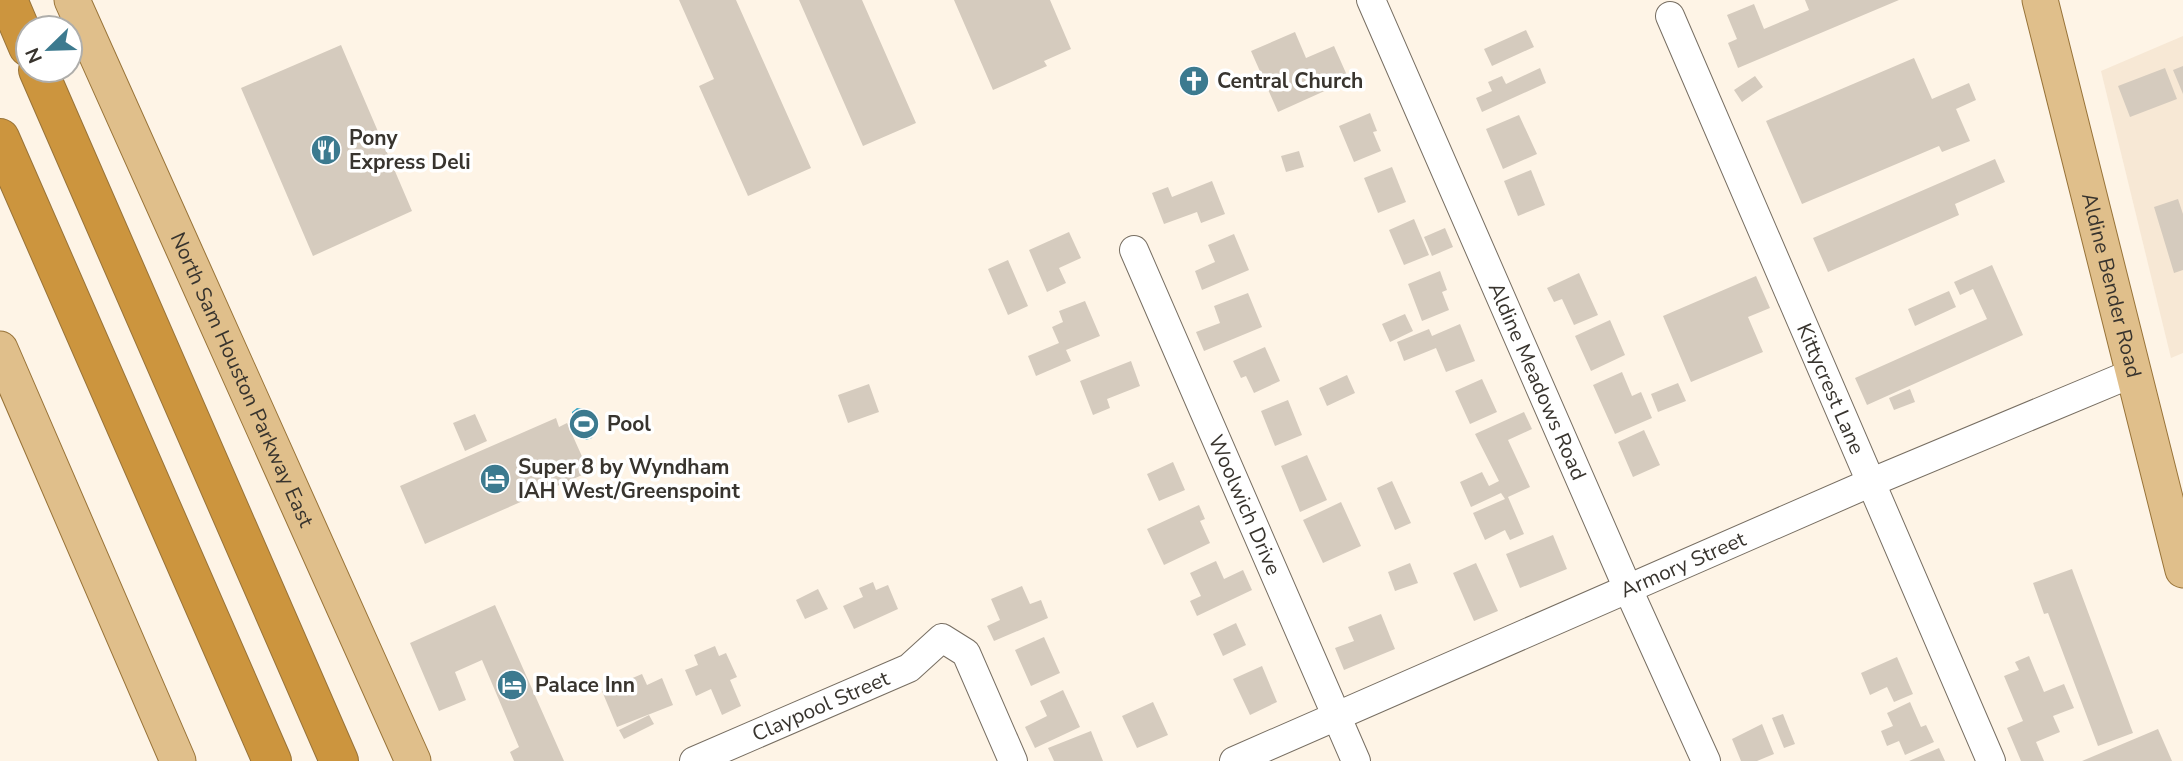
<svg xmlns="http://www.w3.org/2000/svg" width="2183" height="761" font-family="'Nunito Sans',sans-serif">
<rect width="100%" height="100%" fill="#fef4e6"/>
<path fill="#f7e8d5" d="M2183,36V353L2171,358L2101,71Z"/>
<path fill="#35a5c6" d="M577,408L583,409C591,418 596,426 592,438L586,440L572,421V412Z"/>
<path fill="#d5cbbe" d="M679,0H736L811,168L748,196L699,86L714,79Z
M799,0H862L916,123L863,146Z
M954,0H1050L1071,49L1044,61L1047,66L993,90Z
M1805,0H1899L1738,68L1728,43L1737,39L1727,15L1754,4L1764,29L1809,10Z
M1526,30L1534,47L1492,66L1484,49Z
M1295,32L1306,58L1334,46L1349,80L1278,112L1251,51Z
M341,45L412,211L313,256L241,88Z
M1914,58L1932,99L1969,83L1976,100L1956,109L1970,141L1942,152L1939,146L1802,204L1766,121Z
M2183,66V94L2173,70Z
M1540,68L1546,83L1482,112L1476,98L1492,91L1488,82L1502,76L1506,84Z
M2165,68L2177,99L2130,117L2118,86Z
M1755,76L1763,87L1742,102L1734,90Z
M1370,113L1377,131L1373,132L1381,151L1354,162L1339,126Z
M1519,115L1537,154L1503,169L1486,129Z
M1299,151L1304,167L1286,172L1281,156Z
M1995,159L2005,182L1955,204L1959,215L1828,272L1813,238Z
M1392,167L1406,202L1378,213L1364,178Z
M1531,170L1545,205L1518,216L1504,181Z
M1212,181L1225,214L1201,223L1197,212L1164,224L1152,193L1168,187L1172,197Z
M2178,199L2183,214V270L2174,273L2154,207Z
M1414,219L1429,255L1404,265L1389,230Z
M1445,228L1453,247L1432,256L1424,237Z
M1069,232L1081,258L1059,268L1066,283L1047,292L1029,250Z
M1234,234L1249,270L1202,290L1195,271L1215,262L1208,245Z
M1008,260L1028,306L1008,315L988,269Z
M1992,265L2023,335L1867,405L1855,378L1987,319L1973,289L1960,295L1954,282Z
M1440,271L1447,290L1442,292L1449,310L1422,321L1408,284Z
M1579,273L1598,315L1574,325L1562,299L1554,302L1547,288Z
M1756,276L1770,308L1748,317L1763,352L1691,382L1663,316Z
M1949,291L1956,307L1915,326L1908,309Z
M1248,293L1262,327L1204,351L1196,332L1220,323L1214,306Z
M1085,301L1100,336L1066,350L1071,361L1036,376L1028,356L1059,343L1052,327L1063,322L1059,311Z
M1405,314L1413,331L1390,342L1382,324Z
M1610,320L1625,355L1591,371L1575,336Z
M1460,324L1475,361L1446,372L1436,348L1404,361L1397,342L1429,329L1432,336Z
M1265,347L1280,381L1254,393L1246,376L1241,378L1233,361Z
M1131,361L1140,386L1107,399L1110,408L1093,415L1080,381Z
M1622,372L1632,396L1641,392L1652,418L1615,434L1593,385Z
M1347,375L1355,393L1327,406L1319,388Z
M1482,379L1497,412L1470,424L1455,391Z
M1678,383L1686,401L1658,412L1651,394Z
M869,384L879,412L848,423L838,395Z
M1910,389L1915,402L1894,410L1889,398Z
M1288,400L1302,435L1275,446L1261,411Z
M1524,412L1532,429L1508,440L1530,487L1508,497L1524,534L1510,540L1505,530L1485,540L1473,513L1505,499L1501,493L1471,507L1460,482L1482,472L1489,486L1499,481L1475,434Z
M475,414L487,441L465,451L453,423Z
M556,418L559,427L567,423L589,472L425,544L400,486Z
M1644,430L1660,465L1633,477L1618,442Z
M1307,455L1327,500L1300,512L1281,466Z
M1173,462L1185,490L1159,501L1147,474Z
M1392,481L1411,523L1395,530L1377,488Z
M1341,502L1361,546L1323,563L1303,520Z
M1199,505L1205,519L1200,521L1210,543L1164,565L1147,529Z
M1553,535L1567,569L1520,588L1506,554Z
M1216,561L1224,579L1243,570L1252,590L1197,616L1190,601L1201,596L1190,573Z
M1410,563L1418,583L1395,591L1388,572Z
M1476,563L1498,611L1474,621L1453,573Z
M2072,569L2133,733L2098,746L2048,613L2044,614L2033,583Z
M873,582L876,590L888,585L898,609L854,629L843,606L863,597L859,588Z
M1022,586L1030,604L1041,600L1048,618L994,641L987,626L1000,620L991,599Z
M818,589L828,609L805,619L796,600Z
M495,605L564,761H514L510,752L519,747L482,660L455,672L466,700L439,711L410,643Z
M1381,614L1395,649L1344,670L1335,648L1354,641L1348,627Z
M1236,623L1246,645L1223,656L1213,634Z
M1044,637L1060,673L1031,686L1015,650Z
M715,646L719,656L726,653L737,677L730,680L741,706L722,715L711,689L696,696L685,670L698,665L694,655Z
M2029,656L2044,692L2064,684L2074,708L2053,716L2060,732L2036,742L2044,761H2021L2007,728L2023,721L2004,676L2019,670L2015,662Z
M1897,657L1913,694L1894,702L1887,687L1870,695L1861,673Z
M1262,666L1277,702L1250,715L1233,679Z
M642,674L647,685L662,678L673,705L617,727L602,691Z
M1063,690L1080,727L1035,748L1025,727L1047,716L1040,701Z
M1153,702L1168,735L1137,748L1122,716Z
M1910,702L1921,727L1926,725L1934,742L1905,755L1899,741L1887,746L1881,731L1893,726L1887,713Z
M1783,714L1795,744L1784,748L1772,718Z
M649,715L654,724L624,739L619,730Z
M1762,724L1774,754L1757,761H1741L1732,739Z
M2158,729L2172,761H2082Z
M1091,731L1103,761H1054L1048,748Z
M1939,748L1945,761H1909Z"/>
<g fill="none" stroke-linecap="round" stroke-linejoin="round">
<g stroke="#776e62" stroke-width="30">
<g id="minor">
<path id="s1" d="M1371,0L1628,589L1706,761"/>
<path id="s2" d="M1670,16L1991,761"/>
<path id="s3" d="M1134,250L1356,761"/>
<path id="s4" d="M694,761L909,668L942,638L966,653L1013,761"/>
<path id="s5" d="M1234,761L1872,482L2133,373"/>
</g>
</g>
<g stroke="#987338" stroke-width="37">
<g id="major">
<path id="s6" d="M72,0L413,761"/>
<path id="s7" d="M2040,0L2183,570"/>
<path d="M0,349L178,761"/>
</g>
</g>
<g stroke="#987338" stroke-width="40">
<path id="highway" d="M8,0L28,47
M38,70L339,761
M0,138L272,761"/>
</g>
<use href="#minor" stroke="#fff" stroke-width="28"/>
<use href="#major" stroke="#e0bf8b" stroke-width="35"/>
<use href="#highway" stroke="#cc953e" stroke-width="38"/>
</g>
<defs>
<g id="church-disc" transform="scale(1.575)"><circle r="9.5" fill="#3c7a8f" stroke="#fff"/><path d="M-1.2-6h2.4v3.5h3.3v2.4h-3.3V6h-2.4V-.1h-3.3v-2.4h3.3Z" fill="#fff"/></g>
<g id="restaurant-disc" transform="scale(1.575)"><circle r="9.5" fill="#3c7a8f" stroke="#fff"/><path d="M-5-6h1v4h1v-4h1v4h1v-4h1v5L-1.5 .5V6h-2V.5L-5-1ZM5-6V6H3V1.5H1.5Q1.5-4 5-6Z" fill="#fff"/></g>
<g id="stadium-disc" transform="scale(1.575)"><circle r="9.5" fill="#3c7a8f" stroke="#fff"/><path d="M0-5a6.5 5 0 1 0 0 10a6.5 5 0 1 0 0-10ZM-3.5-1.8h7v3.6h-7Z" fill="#fff"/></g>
<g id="hotel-disc" transform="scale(1.575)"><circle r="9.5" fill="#3c7a8f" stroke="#fff"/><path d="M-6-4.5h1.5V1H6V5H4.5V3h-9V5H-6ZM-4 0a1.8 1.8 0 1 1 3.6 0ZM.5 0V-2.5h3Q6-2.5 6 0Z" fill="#fff"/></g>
</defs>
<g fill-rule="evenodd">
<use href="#church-disc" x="1194" y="81"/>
<use href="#restaurant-disc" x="326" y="150"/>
<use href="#stadium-disc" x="584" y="424"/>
<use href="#hotel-disc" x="495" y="479"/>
<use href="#hotel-disc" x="512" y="685"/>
</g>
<g text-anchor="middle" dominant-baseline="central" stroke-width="7" stroke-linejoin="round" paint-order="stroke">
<g font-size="21" font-weight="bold" fill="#38342e" stroke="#fff" text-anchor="start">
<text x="1217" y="81">Central Church</text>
<text x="349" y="138">Pony<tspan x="349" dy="24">Express Deli</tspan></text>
<text x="607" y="424">Pool</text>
<text x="518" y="467">Super 8 by Wyndham<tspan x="518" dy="24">IAH West/Greenspoint</tspan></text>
<text x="535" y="685">Palace Inn</text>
</g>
<g font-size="21" fill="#38342e" stroke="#fff">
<text stroke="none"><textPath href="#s7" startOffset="294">Aldine Bender Road</textPath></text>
<text stroke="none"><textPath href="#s6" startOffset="416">North Sam Houston Parkway East</textPath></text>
<text stroke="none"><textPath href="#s1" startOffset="416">Aldine Meadows Road</textPath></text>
<text stroke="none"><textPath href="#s2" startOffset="406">Kittycrest Lane</textPath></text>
<text stroke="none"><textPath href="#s3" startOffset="278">Woolwich Drive</textPath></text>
<text stroke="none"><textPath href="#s5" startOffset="490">Armory Street</textPath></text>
<text stroke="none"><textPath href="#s4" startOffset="138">Claypool Street</textPath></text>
</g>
</g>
<g transform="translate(49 49) rotate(247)"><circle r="33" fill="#ffffff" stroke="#afaeab" stroke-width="2"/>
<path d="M0-5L12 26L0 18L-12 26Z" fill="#3c7a8f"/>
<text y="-10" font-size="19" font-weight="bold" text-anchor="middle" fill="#38342e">N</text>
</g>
</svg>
